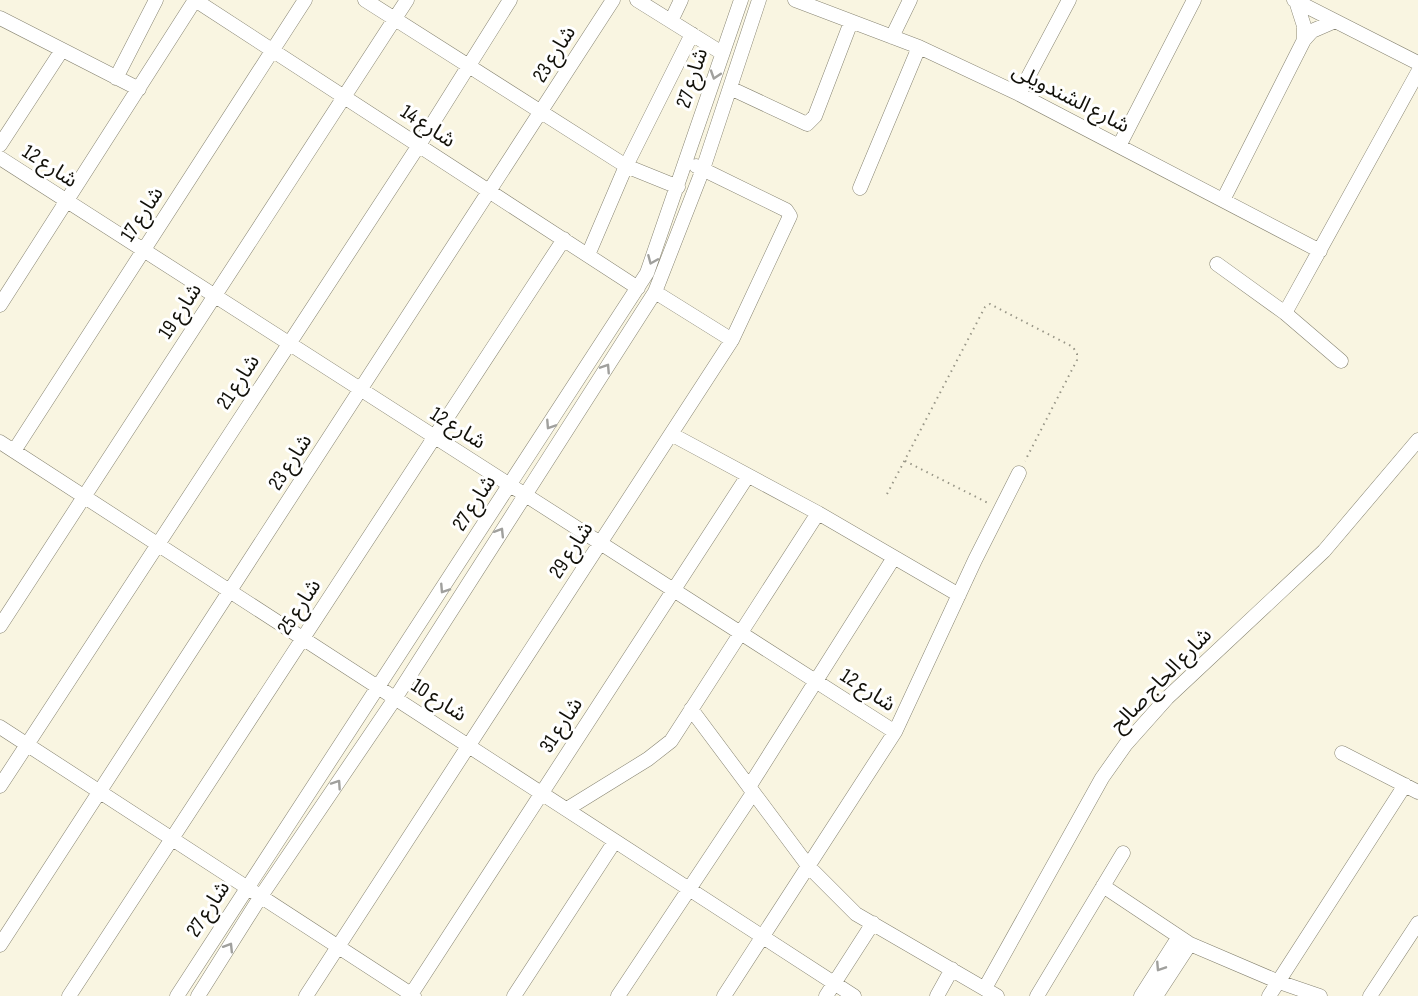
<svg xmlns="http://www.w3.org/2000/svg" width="1418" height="996" font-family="'Sofia Sans Condensed','Noto Sans Arabic',sans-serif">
<rect width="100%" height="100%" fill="#f9f5e1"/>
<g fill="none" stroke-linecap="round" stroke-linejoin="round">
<g stroke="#878472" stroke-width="15">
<path id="street" d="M365,0L626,166L678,187
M637,0L722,53
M795,0L919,47L1019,94L1320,251
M1294,0L1418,63
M1296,1L1304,26V40
M0,18L139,89
M671,21L681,0
M892,37L910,0
M116,78L156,0
M730,88L807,124L815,116L851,22
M1019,94L1069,0
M0,145L62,50
M1119,146L1194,0
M0,158L895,732
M860,188L919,47
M1223,200L1304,40L1312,31L1335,21
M588,255L626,166L692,34
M1217,264L1285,313L1341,361
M655,292L732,340
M0,305L195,0L638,288
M1285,313L1418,72
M671,434L818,513L959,595
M0,442L854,996
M14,451L305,0
M0,626L407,0
M691,709L809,867L856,914L997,996
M0,727L414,996
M1342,753L1418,792
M0,786L419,145L510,0
M749,787L893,559
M567,809L648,759L671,741L818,513
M1103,886L1190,944L1279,982L1320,996
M0,945L613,0
M985,988L1102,778L1126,744L1167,698L1324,551L1418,440
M69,996L564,239
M177,996L647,273L741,0
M198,996L261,896L396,697L655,292L703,169L759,0
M306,996L732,340L790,216L786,210L696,166
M410,996L747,477
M514,996L615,841
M618,996L753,793
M724,996L895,732L975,560L1019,473
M826,996L873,923
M937,996L952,969
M1037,996L1123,853
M1141,996L1178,938
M1156,996L1190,944
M1269,996L1405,785
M1370,996L1418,923"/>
</g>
<path stroke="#989687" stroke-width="2" stroke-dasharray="1.5 4.5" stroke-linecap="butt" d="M905,461L990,504
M887,494L985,307L990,304L1073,347L1077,354V360L1025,461"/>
<use href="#street" stroke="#fff" stroke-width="14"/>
</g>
<defs><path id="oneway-chevron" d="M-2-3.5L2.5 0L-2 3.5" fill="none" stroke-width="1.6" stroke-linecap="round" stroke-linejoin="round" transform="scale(1.5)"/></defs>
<g stroke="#a0a09d">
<use href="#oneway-chevron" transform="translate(715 75) rotate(108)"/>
<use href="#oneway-chevron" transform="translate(652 260) rotate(113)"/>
<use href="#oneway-chevron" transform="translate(606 368) rotate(-57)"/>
<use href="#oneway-chevron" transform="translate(550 425) rotate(123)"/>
<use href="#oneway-chevron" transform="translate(500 532) rotate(-58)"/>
<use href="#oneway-chevron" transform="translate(444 589) rotate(123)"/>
<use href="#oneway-chevron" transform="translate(337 784) rotate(-56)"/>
<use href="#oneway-chevron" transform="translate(229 947) rotate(-58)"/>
<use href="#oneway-chevron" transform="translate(1160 967) rotate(123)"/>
</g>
<g text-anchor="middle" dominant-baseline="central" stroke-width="6" stroke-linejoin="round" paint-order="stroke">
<g font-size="21" fill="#12110a" stroke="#fff">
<text transform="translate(554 54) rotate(-58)">شارع 23</text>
<text transform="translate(692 78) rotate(-72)">شارع 27</text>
<text transform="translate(1071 98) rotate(27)">شارع الشندويلى</text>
<text transform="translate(428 126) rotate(33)">شارع 14</text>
<text transform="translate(50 166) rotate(33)">شارع 12</text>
<text transform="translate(142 214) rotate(-57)">شارع 17</text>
<text transform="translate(180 311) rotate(-57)">شارع 19</text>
<text transform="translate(238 382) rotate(-57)">شارع 21</text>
<text transform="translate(458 428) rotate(32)">شارع 12</text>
<text transform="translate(290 462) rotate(-57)">شارع 23</text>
<text transform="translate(474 503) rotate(-57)">شارع 27</text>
<text transform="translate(571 550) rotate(-57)">شارع 29</text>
<text transform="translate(299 607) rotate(-57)">شارع 25</text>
<text transform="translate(1161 680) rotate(-46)">شارع الحاج صالح</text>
<text transform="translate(868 690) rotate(33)">شارع 12</text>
<text transform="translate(439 700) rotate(33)">شارع 10</text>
<text transform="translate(561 725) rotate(-57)">شارع 31</text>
<text transform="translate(208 909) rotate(-57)">شارع 27</text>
</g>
</g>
</svg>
